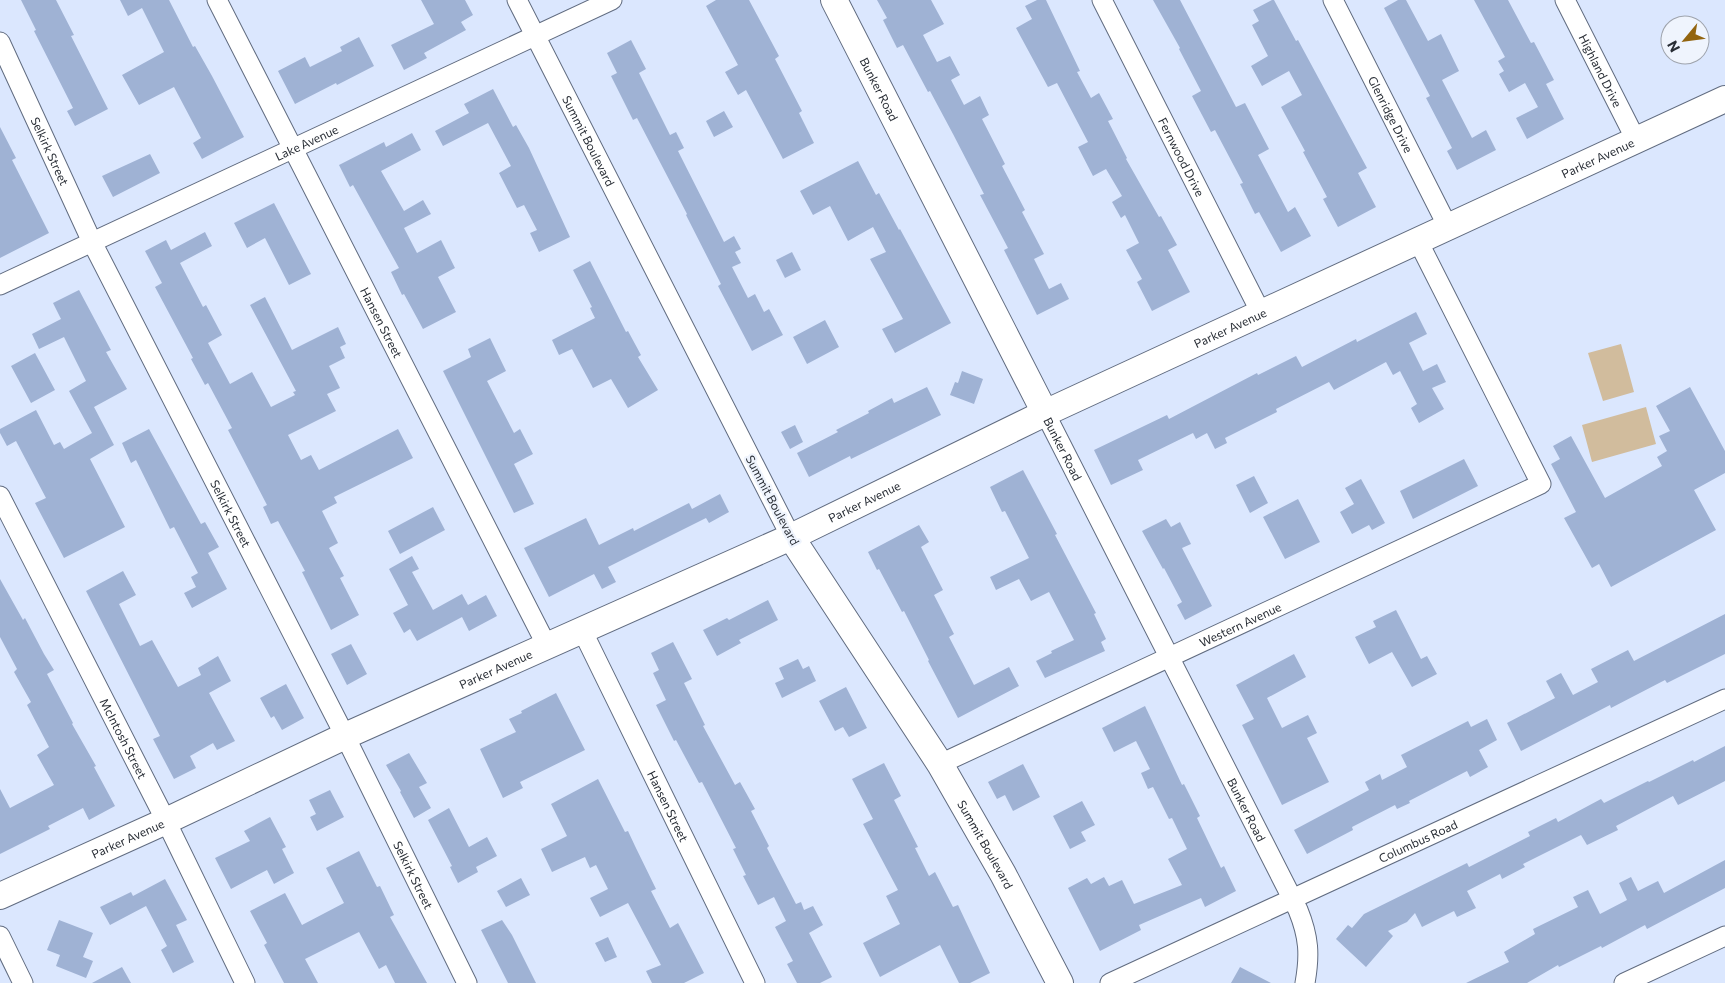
<svg xmlns="http://www.w3.org/2000/svg" width="1725" height="983" font-family="Commissioner,sans-serif">
<rect width="100%" height="100%" fill="#dbe7fe"/>
<path fill="#d1bc9d" d="M1621,344L1634,392L1603,401L1588,353Z
M1646,407L1656,444L1592,462L1582,425Z"/>
<path fill="#9fb2d4" d="M21,0H56L74,35L71,36L108,109L75,126L67,111L73,108L34,31L36,30Z
M120,0H169L193,47L195,46L212,76L244,137L202,159L193,143L201,138L174,87L139,105L122,75L164,52L142,8L128,16Z
M421,0H465L473,15L461,22L466,30L424,53L427,58L404,70L391,45L434,24Z
M716,0H749L779,56L775,59L802,111L799,113L814,143L783,159L746,90L738,95L725,72L738,65L706,6Z
M877,0H931L944,24L923,35L937,62L950,56L960,75L951,80L964,105L980,96L989,115L982,119L1005,164L1002,166L1025,210L1022,212L1044,254L1034,259L1049,289L1061,283L1069,299L1037,315L1004,250L1008,248L980,195L984,194L953,134L930,91L928,92L903,45L897,48L883,20L887,18Z
M1037,0H1046L1080,71L1077,72L1091,98L1099,93L1113,119L1108,121L1127,158L1126,159L1159,217L1161,216L1177,245L1168,250L1190,292L1152,311L1137,282L1142,279L1126,250L1139,243L1125,215L1121,218L1112,202L1122,196L1106,169L1093,176L1078,147L1088,142L1057,83L1048,87L1016,28L1032,19L1025,6Z
M1153,0H1180L1236,107L1245,103L1269,149L1258,155L1288,212L1295,207L1311,236L1281,252L1259,212L1255,214L1240,184L1243,183L1215,130L1211,132L1192,96L1201,91L1179,49L1180,48Z
M1272,0H1274L1296,41L1298,40L1367,168L1358,173L1376,207L1338,227L1323,199L1327,197L1303,152L1305,151L1281,107L1302,95L1289,71L1262,86L1251,66L1268,56L1252,25L1259,21L1253,10Z
M1398,0H1406L1428,41L1441,34L1459,71L1442,80L1472,138L1486,130L1496,150L1457,170L1447,151L1452,148L1426,98L1430,96L1384,8Z
M1474,0H1508L1531,43L1534,42L1554,80L1546,84L1564,119L1527,139L1516,118L1538,107L1525,83L1509,92L1499,74L1504,71L1498,61L1505,57Z
M359,37L374,66L337,85L336,83L295,104L278,71L305,57L310,67L342,51L340,47Z
M631,40L646,69L639,73L670,135L676,132L684,148L678,151L724,242L734,236L741,249L735,252L741,263L732,267L748,298L755,294L764,312L769,309L783,335L752,351L718,286L721,284L686,215L687,214L637,118L633,120L611,76L617,73L607,53Z
M493,89L513,127L516,125L529,148L570,237L539,252L530,233L537,230L524,205L517,208L499,173L511,166L488,123L443,146L435,131L469,113L464,104Z
M724,111L733,127L714,137L706,121Z
M0,127L16,158L12,160L49,233L0,258Z
M412,133L421,150L381,171L404,211L423,200L431,214L404,228L417,253L441,240L455,268L438,277L456,312L423,329L404,294L402,295L391,272L399,268L353,185L350,187L339,165L384,142L386,147Z
M150,154L160,173L113,197L102,176Z
M858,161L876,195L879,193L899,230L900,229L951,323L895,353L882,329L903,319L870,259L886,252L873,227L848,241L830,206L813,215L800,191Z
M274,203L311,274L289,285L265,238L247,248L234,223Z
M205,232L212,246L180,263L203,307L206,305L222,335L208,343L230,384L252,372L271,407L295,395L293,392L296,391L250,305L265,297L292,350L338,327L346,344L340,347L345,358L329,366L340,388L327,394L336,411L288,435L301,460L311,455L319,470L398,429L413,458L334,497L337,503L322,511L338,543L329,548L344,576L340,578L359,615L331,630L302,572L305,571L278,521L271,524L263,507L267,505L228,430L232,428L208,383L205,385L191,359L193,358L155,287L162,283L145,251L166,240L171,250Z
M792,252L801,270L785,278L776,260Z
M590,261L626,332L628,331L641,355L638,357L658,390L628,408L611,379L593,388L572,349L559,355L552,340L595,318L590,308L592,307L573,270Z
M79,290L111,350L106,352L127,389L94,407L114,445L90,459L125,527L64,558L35,503L46,498L16,441L7,446L0,433V429L36,410L54,445L60,442L64,449L92,433L69,391L86,381L64,337L39,349L32,334L61,319L53,303Z
M1416,312L1427,334L1409,343L1423,371L1437,364L1446,382L1432,388L1444,409L1419,423L1411,408L1417,404L1400,371L1393,375L1386,362L1334,390L1329,382L1276,409L1277,412L1225,438L1227,443L1215,449L1207,433L1196,439L1193,433L1138,460L1143,470L1111,485L1094,450L1167,415L1169,419L1257,373L1258,375L1296,356L1302,367L1356,339L1357,342Z
M825,320L839,347L807,364L793,337Z
M490,338L506,371L487,381L514,433L520,429L533,454L514,464L534,504L514,513L443,371L471,357L468,349Z
M35,353L55,390L31,403L11,366Z
M962,371L983,379L974,404L950,395L955,382L958,383Z
M927,387L941,415L851,459L850,456L809,477L797,453L838,432L836,430L869,413L868,411L892,398L894,403Z
M1690,387L1725,451V473L1694,490L1716,530L1611,587L1599,564L1592,568L1564,518L1576,512L1551,464L1560,459L1553,446L1571,436L1605,498L1662,466L1657,457L1667,451L1659,436L1670,431L1656,406Z
M795,425L803,442L790,449L781,432Z
M149,429L201,524L205,522L219,547L208,553L227,589L192,608L184,593L196,587L191,577L198,573L174,527L170,529L136,460L131,463L122,443Z
M1464,459L1478,486L1413,519L1400,491Z
M1023,470L1057,534L1055,535L1096,613L1094,614L1106,639L1101,642L1105,651L1045,678L1036,661L1052,653L1051,651L1074,640L1049,592L1031,601L1019,579L996,590L990,577L1029,558L1005,511L1002,512L990,487Z
M1254,476L1268,503L1250,513L1236,485Z
M1361,479L1385,523L1372,530L1369,525L1352,534L1340,512L1354,504L1345,488Z
M720,494L729,512L709,523L706,518L608,567L616,582L602,589L594,574L549,597L524,548L586,518L599,545L633,528L634,531L689,503L692,509Z
M1298,499L1320,542L1285,559L1263,517Z
M433,507L445,530L400,554L388,531Z
M1166,519L1171,527L1180,522L1191,544L1182,548L1212,606L1185,620L1177,605L1182,602L1164,568L1163,569L1142,531Z
M919,525L929,542L921,547L943,590L934,595L954,634L949,637L974,685L1009,667L1019,686L958,718L928,661L929,660L904,611L902,612L879,569L877,570L868,552Z
M412,556L419,569L412,572L433,610L462,594L468,605L486,595L497,616L469,631L462,617L417,641L410,629L404,633L393,613L408,605L389,569Z
M123,571L136,595L119,604L140,646L152,640L178,687L201,675L198,668L218,656L231,681L209,693L235,741L217,750L213,743L190,756L196,768L174,779L153,739L160,736L86,591Z
M0,579L23,620L25,618L44,654L54,670L47,674L73,723L72,724L96,766L94,767L115,806L89,820L83,808L48,826L50,829L0,854V789L10,808L54,785L37,755L49,747L27,705L31,702L14,672L17,669L0,637Z
M768,600L778,620L739,640L741,643L717,656L703,630L727,618L729,620Z
M1396,610L1421,659L1427,656L1437,674L1412,687L1392,652L1369,664L1355,637L1376,627L1373,621Z
M1725,614V654L1667,683L1665,680L1611,708L1610,705L1521,751L1507,723L1555,698L1546,681L1561,673L1573,695L1598,682L1591,669L1628,650L1634,661Z
M673,642L692,679L684,683L705,725L703,726L735,785L740,782L755,809L751,811L769,846L767,848L796,904L801,902L804,910L813,906L823,925L809,933L832,977L820,983H797L787,964L793,961L775,927L786,921L774,897L758,905L743,876L746,875L733,849L736,848L702,782L699,783L676,740L674,741L656,705L666,700L653,673L659,670L651,653Z
M351,644L367,674L347,685L331,654Z
M1294,654L1306,677L1267,698L1282,728L1308,715L1317,733L1307,738L1329,782L1282,805L1242,725L1254,719L1236,685Z
M798,659L803,669L809,666L816,681L782,698L775,683L784,679L779,668Z
M286,684L304,718L282,730L274,716L271,718L260,698Z
M846,687L867,728L849,737L843,727L835,731L819,701Z
M556,693L585,750L520,782L523,788L503,798L480,749L516,732L509,719L522,713L521,711Z
M1145,706L1182,785L1184,784L1200,816L1197,818L1221,868L1224,866L1236,891L1205,907L1201,898L1139,925L1141,930L1100,951L1068,888L1087,878L1091,884L1104,877L1109,886L1122,880L1134,904L1182,885L1168,859L1187,849L1172,818L1169,819L1153,787L1148,789L1141,773L1150,769L1136,741L1114,752L1102,728Z
M1487,719L1497,740L1479,750L1488,767L1470,777L1467,771L1409,801L1410,803L1397,809L1395,805L1352,827L1353,830L1307,854L1294,830L1369,790L1365,782L1380,774L1382,780L1407,767L1401,755L1468,721L1471,727Z
M1725,746V781L1678,805L1673,796L1616,826L1618,830L1587,845L1581,835L1523,864L1525,867L1502,879L1500,874L1467,891L1476,908L1457,917L1454,911L1422,927L1415,913L1407,922L1388,931L1393,936L1366,967L1336,939L1348,925L1352,928L1364,914L1467,863L1469,867L1530,836L1528,832L1556,818L1558,822L1601,799L1604,803L1648,781L1649,782L1693,760L1694,762Z
M409,753L427,783L419,787L431,808L414,818L400,792L401,791L386,765Z
M884,763L901,796L894,800L918,847L915,848L929,876L935,872L953,907L958,905L990,973L970,983H959L940,945L880,977L863,943L900,924L886,896L898,890L863,824L873,819L852,779Z
M1023,764L1040,797L1013,811L1005,795L997,799L988,782Z
M598,779L625,832L628,831L635,846L656,889L651,891L670,928L678,923L704,973L684,983H652L646,971L661,965L628,903L600,917L590,898L608,889L596,865L590,868L585,857L552,872L541,849L567,836L551,804Z
M330,790L344,817L317,831L310,817L316,814L309,800Z
M1082,801L1095,825L1081,832L1086,841L1070,849L1053,816Z
M449,808L469,847L487,837L497,856L476,867L478,872L458,883L450,867L452,866L428,820Z
M270,817L286,847L282,849L294,873L274,884L267,870L231,889L215,858L250,841L244,831Z
M359,851L377,887L380,886L394,915L390,917L427,983H395L386,965L379,969L359,932L305,959L318,983H284L264,945L267,943L250,911L285,893L302,925L344,903L326,868Z
M1725,860V888L1647,929L1645,925L1602,948L1601,946L1559,967L1558,965L1527,983H1466L1509,962L1504,952L1535,934L1533,929L1578,907L1573,897L1588,890L1600,914L1627,900L1619,883L1631,877L1638,891L1658,881L1664,893Z
M521,878L530,895L506,907L497,891Z
M165,879L187,920L176,925L194,962L173,973L161,950L167,946L146,906L110,925L100,907L131,892L133,896Z
M59,920L93,933L83,957L93,961L86,978L56,966L60,955L47,950Z
M502,920L512,935L536,983H508L481,930Z
M608,937L617,957L605,962L595,943Z
M122,967L131,983H92Z
M1240,967L1271,983H1231Z"/>
<g fill="none" stroke-linecap="round" stroke-linejoin="round">
<g stroke="#616c80" stroke-width="21">
<g id="street">
<path id="s1" d="M217,0L547,646"/>
<path id="s2" d="M517,0L791,537"/>
<path id="s3" d="M1102,0L1261,313"/>
<path id="s4" d="M1333,0L1448,227"/>
<path id="s5" d="M1565,0L1636,140"/>
<path id="s6" d="M0,42L92,242L345,736L467,983"/>
<path id="s7" d="M0,285L612,0"/>
<path id="s8" d="M1045,413L1298,910C1309,937 1310,955 1305,983"/>
<path id="s9" d="M0,496L166,821L245,983"/>
<path id="s10" d="M582,630L755,983"/>
<path id="s11" d="M940,764L1541,484L1418,241"/>
<path d="M0,936L23,983"/>
<path id="s12" d="M1110,983L1725,699"/>
<path d="M1624,983L1725,936"/>
</g>
</g>
<g stroke="#616c80" stroke-width="28">
<g id="secondary">
<path id="s13" d="M834,0L1045,413"/>
<path id="s14" d="M791,537L940,764L1003,874L1060,983"/>
<path id="s15" d="M0,896L166,821L345,736L791,537L1045,413L1725,99"/>
</g>
</g>
<use href="#street" stroke="#fff" stroke-width="19"/>
<use href="#secondary" stroke="#fff" stroke-width="26"/>
</g>
<g text-anchor="middle" dominant-baseline="central" stroke-width="4.5" stroke-linejoin="round" paint-order="stroke">
<g font-size="12" fill="#282d35" stroke="#eff4fd">
<text stroke="none"><textPath href="#s5" startOffset="79">Highland Drive</textPath></text>
<text stroke="none"><textPath href="#s13" startOffset="100">Bunker Road</textPath></text>
<text stroke="none"><textPath href="#s4" startOffset="128">Glenridge Drive</textPath></text>
<text stroke="none"><textPath href="#s2" startOffset="158">Summit Boulevard</textPath></text>
<text stroke="none"><textPath href="#s7" startOffset="338">Lake Avenue</textPath></text>
<text stroke="none"><textPath href="#s6" startOffset="120">Selkirk Street</textPath></text>
<text stroke="none"><textPath href="#s3" startOffset="176">Fernwood Drive</textPath></text>
<text stroke="none"><textPath href="#s15" startOffset="1760">Parker Avenue</textPath></text>
<text stroke="none"><textPath href="#s1" startOffset="362">Hansen Street</textPath></text>
<text stroke="none"><textPath href="#s15" startOffset="1355">Parker Avenue</textPath></text>
<text stroke="none"><textPath href="#s8" startOffset="40">Bunker Road</textPath></text>
<text transform="translate(773 500) rotate(62)">Summit Boulevard</text>
<text stroke="none"><textPath href="#s15" startOffset="950">Parker Avenue</textPath></text>
<text stroke="none"><textPath href="#s6" startOffset="525">Selkirk Street</textPath></text>
<text stroke="none"><textPath href="#s11" startOffset="331">Western Avenue</textPath></text>
<text stroke="none"><textPath href="#s15" startOffset="545">Parker Avenue</textPath></text>
<text stroke="none"><textPath href="#s9" startOffset="272">McIntosh Street</textPath></text>
<text stroke="none"><textPath href="#s10" startOffset="196">Hansen Street</textPath></text>
<text stroke="none"><textPath href="#s8" startOffset="445">Bunker Road</textPath></text>
<text stroke="none"><textPath href="#s15" startOffset="140">Parker Avenue</textPath></text>
<text stroke="none"><textPath href="#s12" startOffset="339">Columbus Road</textPath></text>
<text stroke="none"><textPath href="#s14" startOffset="364">Summit Boulevard</textPath></text>
<text stroke="none"><textPath href="#s6" startOffset="930">Selkirk Street</textPath></text>
</g>
</g>
<g transform="translate(1685 40) rotate(241)"><circle r="24" fill="#eff4fd" stroke="#9fa4ad"/>
<path d="M0-4L9 19L0 12L-9 19Z" fill="#92640f"/>
<text y="-8" font-size="14" font-weight="bold" text-anchor="middle" fill="#282d35">N</text>
</g>
</svg>
